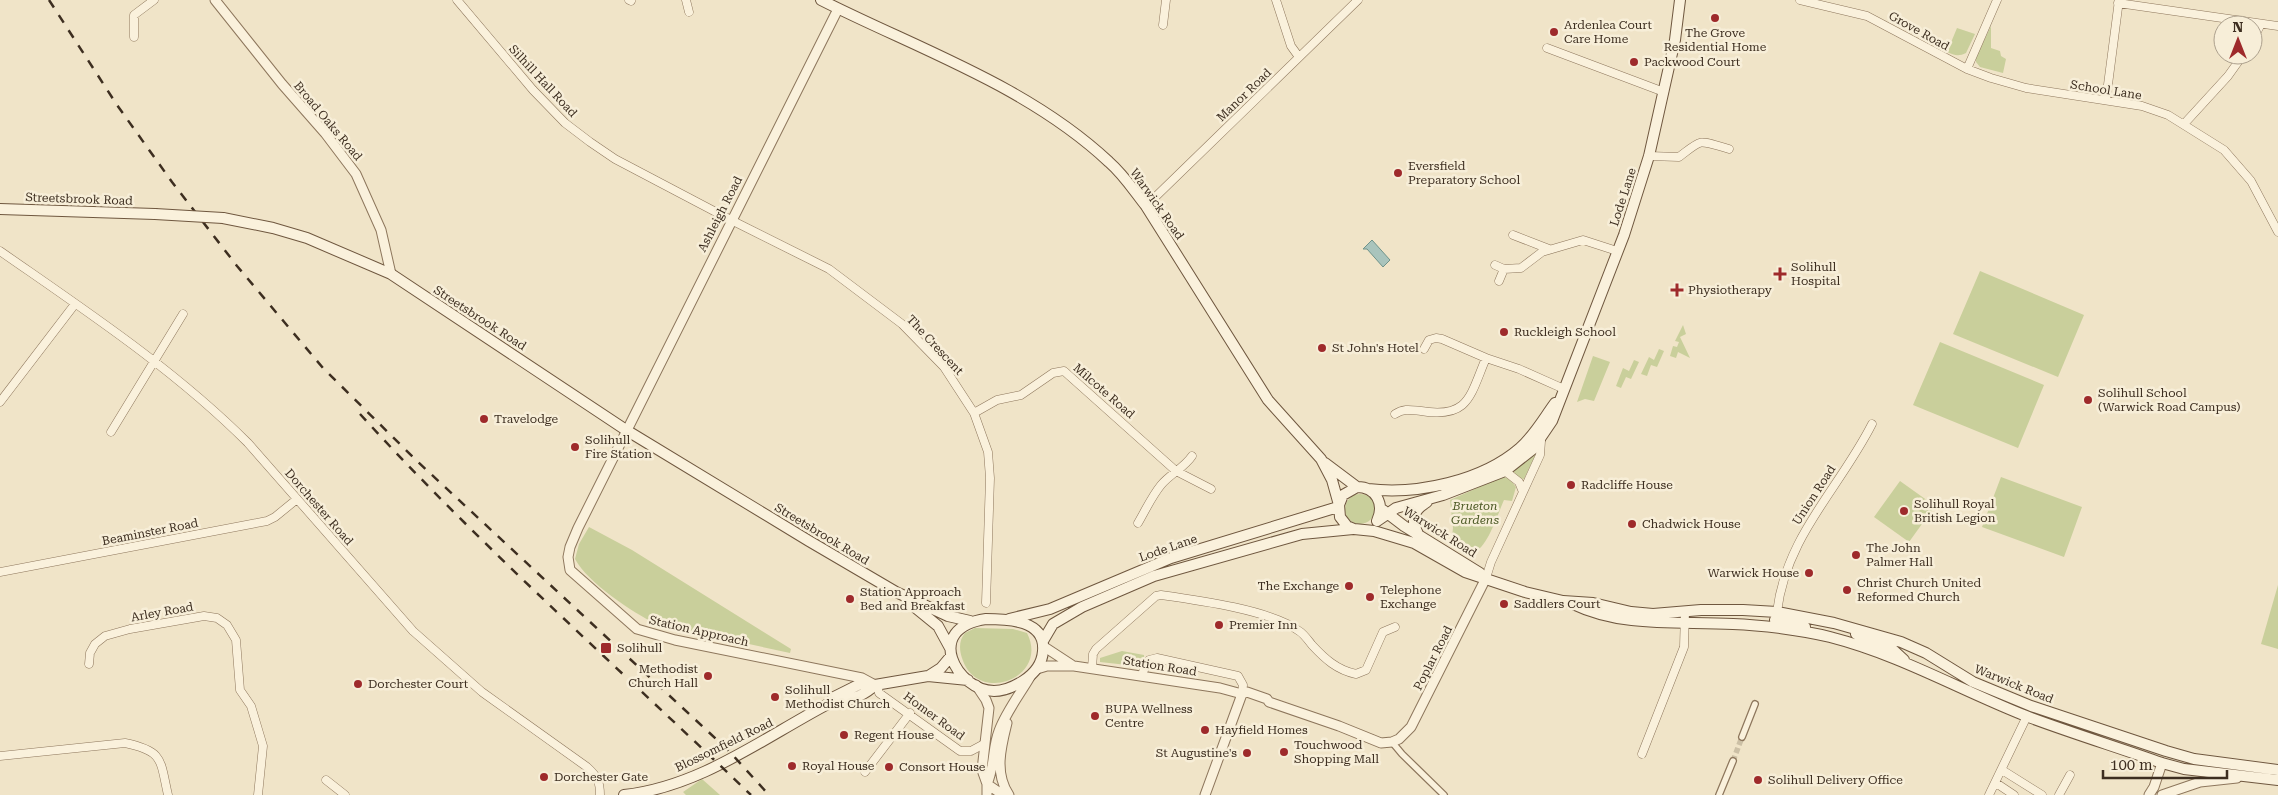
<svg xmlns="http://www.w3.org/2000/svg" width="2278" height="795" font-family="'Roboto Serif',serif">
<rect width="100%" height="100%" fill="#f0e4c8"/>
<path fill="#c9cf9b" d="M1991,26V48L2000,51L2001,56L2006,59L2003,73L1980,67L1976,62V57Z
M1957,28L1975,34L1966,53C1958,57 1954,55 1947,52Z
M1980,271L2084,315L2058,377L1953,334Z
M1683,325L1686,334L1680,337L1690,358L1678,352L1676,358L1670,356L1673,346L1677,347L1679,342L1675,341Z
M1940,342L2044,385L2018,448L1913,405Z
M1659,349L1664,351L1657,367L1651,365L1647,376L1641,374L1649,357L1654,360Z
M1593,356L1610,362L1594,401L1585,399L1577,402Z
M1634,360L1639,362L1631,379L1626,377L1621,388L1616,386L1623,368L1629,371Z
M1537,452L1524,479L1519,478L1512,470Z
M1502,477L1509,478L1516,487L1512,501L1504,500C1498,513 1487,550 1473,552C1466,554 1458,548 1451,545L1453,528L1450,500Z
M2001,477L2082,507L2064,557L1982,527Z
M1900,481L1935,506L1909,542L1874,517Z
M1345 509a15 15 0 1 1 30 0a15 15 0 1 1-30 0Z
M589,527L632,550L791,649L790,653L656,624C632,612 588,583 575,559L579,544Z
M2278,585V649L2261,644Z
M975,628L1013,629L1027,633C1050,678 977,706 962,658C959,649 959,640 965,633Z
M1122,651L1144,655V658L1136,666L1100,662V658Z
M702,779L720,795H686L683,792Z"/>
<path fill="#a9c4bc" stroke="#6f938a" d="M1372,240L1390,260L1383,267L1367,249H1363Z"/>
<g fill="none" stroke-linecap="round" stroke-linejoin="round">
<path stroke="#ccc0a6" stroke-width="5.5" stroke-dasharray="5.5 3" stroke-linecap="butt" d="M1733,761L1742,737"/>
<g stroke="#8d765c" stroke-width="8">
<path id="pedestrian" d="M1742,737L1755,704
M1392,742L1402,754L1444,795
M1719,795L1733,761"/>
</g>
<g stroke="#8d765c" stroke-width="9">
<path id="minor" d="M457,0L533,90L565,123L590,142L615,159L731,220L829,269L902,324L944,367L974,413L988,452L990,478L986,603
M629,0L631,1
M686,0L689,12
M1276,0L1291,46L1299,57
M1800,0L1867,16L1967,69L1991,78L2026,88L2142,106L2168,115L2224,150L2251,181L2278,232
M2118,3L2278,26
M1163,25L1166,0
M134,37V15L154,0
M2253,39L2261,24
M1547,48L1664,92
M1967,69L1997,0
M2106,100L2119,0
M2184,124L2228,76L2243,55
M1649,156L1679,157C1704,138 1697,140 1729,149
M1146,206L1358,0
M1513,235L1549,249
M0,251C86,311 174,369 248,443L413,631L482,692L587,767C597,776 600,781 600,795
M1495,265L1504,269L1521,268L1542,252L1583,240L1617,251
M1499,281L1504,269
M1424,349L1429,340L1436,338L1442,339L1486,358
M0,402L75,304
M974,413L997,400L1021,395L1053,373L1064,371L1176,471L1211,489
M1395,414C1404,408 1411,410 1421,411C1469,419 1470,396 1486,358L1519,369L1564,389
M111,432L183,314
M1505,471L1519,482L1523,492
M1138,523C1145,511 1152,496 1161,485C1170,474 1184,468 1192,456
M0,572L267,521L275,517L297,499
M1486,578L1491,562L1540,455L1541,441
M1777,612C1786,536 1839,489 1872,424
M89,664L90,653L95,644L105,636L130,629L204,616L217,618L227,625L236,640L240,690L251,706L263,746L258,795
M1092,668L1093,654L1096,649L1156,596L1161,595C1197,600 1271,610 1299,631C1304,634 1308,640 1312,645C1325,659 1337,670 1356,674L1366,670L1383,632L1395,627
M1141,676L1149,660L1157,658L1238,676L1243,685L1242,694
M877,684L879,693L960,751H971L984,744
M1642,754L1684,647L1685,611
M0,756L125,743C164,751 160,760 168,795
M2002,770L2042,795
M865,772L910,713
M326,780L345,795
M1996,783L2014,795
M1989,795L2027,716
M2059,795L2070,775"/>
</g>
<g stroke="#8d765c" stroke-width="11">
<path id="tertiary" d="M215,0L282,84L325,133L356,174L381,230L391,274
M838,9L578,528L570,547L568,557L570,570L637,629L675,640L862,678L875,685
M1043,646L1072,665
M1037,669L1047,666H1074L1220,688L1242,694L1247,692L1267,699L1269,702L1339,726L1381,743L1392,742L1399,739L1411,727L1486,578
M976,685L986,700L989,708L982,770L987,784V795
M1007,723C1001,747 994,773 1009,795
M987,784C995,766 992,749 999,731C1006,712 1020,694 1030,677
M987,784L1003,795
M1205,795L1242,694
M2149,795L2154,787L2162,763
M2162,795L2200,782L2237,778"/>
</g>
<g stroke="#6f573f" stroke-width="12">
<path id="secondary" d="M821,0C918,49 1028,86 1109,162C1124,175 1134,191 1146,206L1268,400L1321,459L1332,480L1339,505
M0,209L155,214
M223,218L273,228L307,238L391,274L626,430L809,541L896,592L948,616L970,621
M1325,463L1357,487
M1368,489C1417,495 1482,481 1520,448C1534,436 1544,418 1555,403
M1383,510L1404,526L1480,573
M1377,521C1385,504 1376,487 1357,487L1343,495L1339,505L1340,517L1347,526L1354,529L1374,531L1414,543L1465,572L1525,592L1563,601L1593,603L1631,612L1653,614L1701,610H1743L1777,612L1834,623L1901,642L1926,653L1973,682L2031,706L2166,751L2194,759L2278,770
M1377,521L1396,508L1443,495L1505,471L1533,449L1552,421L1624,235L1649,156L1675,40L1680,0
M1419,536C1411,520 1411,512 1427,502
M911,604L938,626L950,648
M1573,604C1623,628 1679,621 1733,624C1761,625 1802,630 1830,637C1900,655 1960,690 2026,716C2071,733 2117,747 2162,763L2184,769L2278,780
M986,619C1008,619 1046,620 1043,651C1042,665 1034,674 1023,681C1015,686 1004,691 994,691C957,691 922,628 986,619Z
M1009,619L1050,609L1171,558L1338,507
M1775,620L1805,627
M1856,634L1863,638L1891,648L1904,660
M1043,641L1053,624L1082,607L1154,576L1302,534L1353,529
M930,675L941,668L951,656
M829,704L834,697L860,684L875,685L928,676L968,680
M624,795C699,787 762,739 826,705C831,703 836,703 841,702C853,700 867,693 875,685"/>
</g>
<use href="#pedestrian" stroke="#faf1dc" stroke-width="5.5"/>
<use href="#minor" stroke="#faf1dc" stroke-width="8"/>
<use href="#tertiary" stroke="#faf1dc" stroke-width="9"/>
<use href="#secondary" stroke="#faf1dc" stroke-width="10"/>
<path stroke="#3d2e20" stroke-width="2.5" stroke-dasharray="9 9" stroke-linecap="butt" d="M49,0L117,105L172,182L237,266L323,368L418,462L729,751L769,795
M360,414C483,549 620,669 751,795"/>
<g stroke="#6f573f" stroke-width="12" stroke-linecap="butt">
<path id="secondary-bridge" d="M155,214L223,218"/>
</g>
<use href="#secondary-bridge" stroke="#faf1dc" stroke-width="10"/>
</g>
<g fill="#9e2a2b" stroke="#f7eed8" stroke-width="2">
<circle cx="1715" cy="18" r="5"/>
<circle cx="1554" cy="32" r="5"/>
<circle cx="1634" cy="62" r="5"/>
<circle cx="1398" cy="173" r="5"/>
<path d="M1777.5 266.5h5v5h5v5h-5v5h-5v-5h-5v-5h5z"/>
<path d="M1674.5 282.5h5v5h5v5h-5v5h-5v-5h-5v-5h5z"/>
<circle cx="1504" cy="332" r="5"/>
<circle cx="1322" cy="348" r="5"/>
<circle cx="2088" cy="400" r="5"/>
<circle cx="484" cy="419" r="5"/>
<circle cx="575" cy="447" r="5"/>
<circle cx="1571" cy="485" r="5"/>
<circle cx="1904" cy="511" r="5"/>
<circle cx="1632" cy="524" r="5"/>
<circle cx="1856" cy="555" r="5"/>
<circle cx="1809" cy="573" r="5"/>
<circle cx="1349" cy="586" r="5"/>
<circle cx="1847" cy="590" r="5"/>
<circle cx="1370" cy="597" r="5"/>
<circle cx="850" cy="599" r="5"/>
<circle cx="1504" cy="604" r="5"/>
<circle cx="1219" cy="625" r="5"/>
<rect x="600" y="642" width="12" height="12" rx="2.5"/>
<circle cx="708" cy="676" r="5"/>
<circle cx="358" cy="684" r="5"/>
<circle cx="775" cy="697" r="5"/>
<circle cx="1095" cy="716" r="5"/>
<circle cx="1205" cy="730" r="5"/>
<circle cx="844" cy="735" r="5"/>
<circle cx="1284" cy="752" r="5"/>
<circle cx="1247" cy="753" r="5"/>
<circle cx="792" cy="766" r="5"/>
<circle cx="889" cy="767" r="5"/>
<circle cx="544" cy="777" r="5"/>
<circle cx="1758" cy="780" r="5"/>
</g>
<g text-anchor="middle" dominant-baseline="central" stroke-width="5" stroke-linejoin="round" paint-order="stroke">
<g font-size="12" fill="#3d2e20" stroke="#f7eed8" text-anchor="start">
<text x="1564" y="25">Ardenlea Court<tspan x="1564" dy="14">Care Home</tspan></text>
<text x="1715" y="33" text-anchor="middle">The Grove<tspan x="1715" dy="14">Residential Home</tspan></text>
<text x="1644" y="62">Packwood Court</text>
<text x="1408" y="166">Eversfield<tspan x="1408" dy="14">Preparatory School</tspan></text>
<text x="1791" y="267">Solihull<tspan x="1791" dy="14">Hospital</tspan></text>
<text x="1688" y="290">Physiotherapy</text>
<text x="1514" y="332">Ruckleigh School</text>
<text x="1332" y="348">St John's Hotel</text>
<text x="2098" y="393">Solihull School<tspan x="2098" dy="14">(Warwick Road Campus)</tspan></text>
<text x="494" y="419">Travelodge</text>
<text x="585" y="440">Solihull<tspan x="585" dy="14">Fire Station</tspan></text>
<text x="1581" y="485">Radcliffe House</text>
<text x="1914" y="504">Solihull Royal<tspan x="1914" dy="14">British Legion</tspan></text>
<text x="1642" y="524">Chadwick House</text>
<text x="1866" y="548">The John<tspan x="1866" dy="14">Palmer Hall</tspan></text>
<text x="1799" y="573" text-anchor="end">Warwick House</text>
<text x="1857" y="583">Christ Church United<tspan x="1857" dy="14">Reformed Church</tspan></text>
<text x="1339" y="586" text-anchor="end">The Exchange</text>
<text x="1380" y="590">Telephone<tspan x="1380" dy="14">Exchange</tspan></text>
<text x="860" y="592">Station Approach<tspan x="860" dy="14">Bed and Breakfast</tspan></text>
<text x="1514" y="604">Saddlers Court</text>
<text x="1229" y="625">Premier Inn</text>
<text x="617" y="648">Solihull</text>
<text x="698" y="669" text-anchor="end">Methodist<tspan x="698" dy="14">Church Hall</tspan></text>
<text x="368" y="684">Dorchester Court</text>
<text x="785" y="690">Solihull<tspan x="785" dy="14">Methodist Church</tspan></text>
<text x="1105" y="709">BUPA Wellness<tspan x="1105" dy="14">Centre</tspan></text>
<text x="1215" y="730">Hayfield Homes</text>
<text x="854" y="735">Regent House</text>
<text x="1294" y="745">Touchwood<tspan x="1294" dy="14">Shopping Mall</tspan></text>
<text x="1237" y="753" text-anchor="end">St Augustine's</text>
<text x="802" y="766">Royal House</text>
<text x="899" y="767">Consort House</text>
<text x="554" y="777">Dorchester Gate</text>
<text x="1768" y="780">Solihull Delivery Office</text>
</g>
<g font-size="12" fill="#3d2e20" stroke="#f7eed8">
<text transform="translate(1919 31) rotate(29)">Grove Road</text>
<text transform="translate(543 81) rotate(47)">Silhill Hall Road</text>
<text transform="translate(2106 90) rotate(9)">School Lane</text>
<text transform="translate(1244 95) rotate(-44)">Manor Road</text>
<text transform="translate(328 121) rotate(50)">Broad Oaks Road</text>
<text transform="translate(1623 197) rotate(-72)">Lode Lane</text>
<text transform="translate(79 199) rotate(2)">Streetsbrook Road</text>
<text transform="translate(1157 204) rotate(55)">Warwick Road</text>
<text transform="translate(720 214) rotate(-63)">Ashleigh Road</text>
<text transform="translate(480 318) rotate(33)">Streetsbrook Road</text>
<text transform="translate(935 345) rotate(47)">The Crescent</text>
<text transform="translate(1104 391) rotate(41)">Milcote Road</text>
<text transform="translate(1814 495) rotate(-57)">Union Road</text>
<text transform="translate(319 507) rotate(49)">Dorchester Road</text>
<text transform="translate(150 532) rotate(-11)">Beaminster Road</text>
<text transform="translate(1440 532) rotate(32)">Warwick Road</text>
<text transform="translate(822 534) rotate(31)">Streetsbrook Road</text>
<text transform="translate(1168 548) rotate(-19)">Lode Lane</text>
<text transform="translate(162 612) rotate(-10)">Arley Road</text>
<text transform="translate(699 631) rotate(13)">Station Approach</text>
<text transform="translate(1433 658) rotate(-63)">Poplar Road</text>
<text transform="translate(1160 666) rotate(9)">Station Road</text>
<text transform="translate(2014 684) rotate(22)">Warwick Road</text>
<text transform="translate(934 716) rotate(36)">Homer Road</text>
<text transform="translate(724 745) rotate(-26)">Blossomfield Road</text>
</g>
<g font-size="12" font-style="italic" fill="#4d5a26" stroke="#f7eed8">
<text x="1475" y="506">Brueton<tspan x="1475" dy="14">Gardens</tspan></text>
</g>
</g>
<g transform="translate(2238 40)"><circle r="24" fill="#f7eed8" stroke="#ada18e"/>
<path d="M0-4L9 19L0 12L-9 19Z" fill="#9e2a2b"/>
<text y="-8" font-size="14" font-weight="bold" text-anchor="middle" fill="#3d2e20">N</text>
</g>
<path d="M2103 770v8h124v-8" fill="none" stroke="#3d2e20" stroke-width="2.5"/>
<text x="2110" y="770" font-size="15" fill="#3d2e20" stroke="#f7eed8" stroke-width="4" paint-order="stroke">100 m</text>
</svg>
